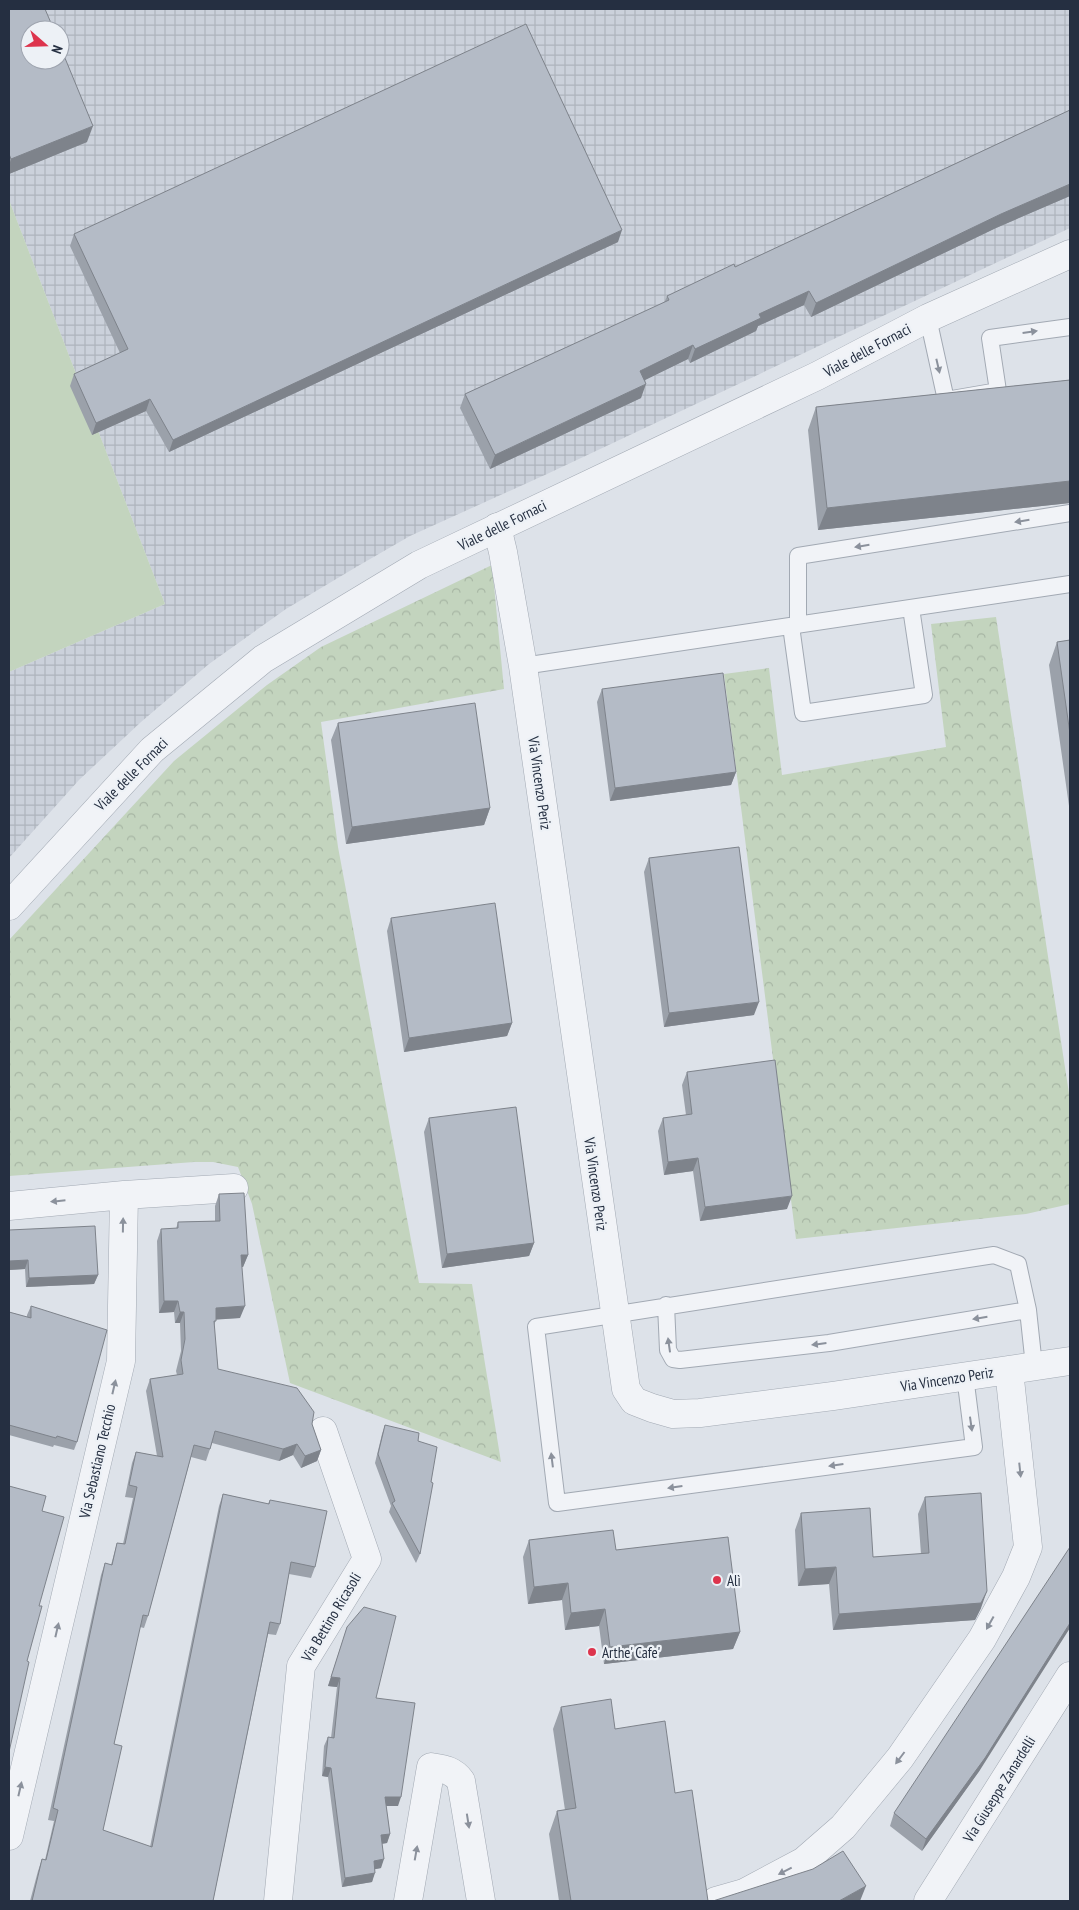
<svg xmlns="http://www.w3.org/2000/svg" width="1079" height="1910" font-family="'PT Sans Narrow',sans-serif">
<defs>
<pattern id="industrial-grid" width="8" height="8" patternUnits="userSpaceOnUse" patternTransform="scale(1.25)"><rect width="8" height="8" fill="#cbd1db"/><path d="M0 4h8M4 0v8" fill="none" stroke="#aeb4bd"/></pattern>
<pattern id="park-crowns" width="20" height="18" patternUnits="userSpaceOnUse" patternTransform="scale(1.25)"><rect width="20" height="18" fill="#c3d4be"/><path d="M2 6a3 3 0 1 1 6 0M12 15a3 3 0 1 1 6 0" fill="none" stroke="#a7b6a4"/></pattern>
</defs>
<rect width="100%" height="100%" fill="#dde2e9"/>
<path fill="url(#industrial-grid)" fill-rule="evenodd" d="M9,9H1070V228L547,474L410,536L358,566L286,609L209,664L141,722L79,780L9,858V672L165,604L9,200ZM30,30H60V60H30Z"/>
<path fill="#c3d4be" d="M9,200L165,604L9,672Z"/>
<path fill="url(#park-crowns)" d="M492,565L504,689L321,722L338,847L419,1283L472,1284L501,1462L290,1383L252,1204L238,1167L213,1162H194L9,1176V940L174,761L267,685L321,647Z
M996,617L1070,1100V1204L1026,1214L796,1239L724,674L769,668L782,775L946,747L931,624Z"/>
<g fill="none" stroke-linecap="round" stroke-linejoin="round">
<g stroke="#a2a9b3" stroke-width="18">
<path id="service" d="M928,318L946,400L998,391L990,338L1070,327
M798,625V556L1070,513
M791,626L803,713L924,695L911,608
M523,666L1070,584
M666,1305L668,1350L673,1359L680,1360L829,1343L1028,1310
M965,1376L974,1447L557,1503L536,1327L994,1255L1018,1264L1028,1310L1034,1366"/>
</g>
<g stroke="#a2a9b3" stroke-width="29">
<path id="minor" d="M497,527L503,552L523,666L626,1389L634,1401L652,1408L673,1414L700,1413L833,1396L1070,1361
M9,1206L124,1195L234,1188
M9,1836L121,1361L124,1195
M278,1901L301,1666L367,1559L323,1431
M408,1901L431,1767C444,1769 453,1770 461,1781L481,1901
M716,1901L744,1893L804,1861L843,1827L900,1758L982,1639L1016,1577L1028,1547L1009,1370"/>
</g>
<g stroke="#a2a9b3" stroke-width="29">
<path id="tertiary" d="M9,906L152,750L263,659L419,565L817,376L928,318L1070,254
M928,1901L1070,1676"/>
</g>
<use href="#service" stroke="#f1f3f7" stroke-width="16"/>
<use href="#minor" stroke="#f1f3f7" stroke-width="28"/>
<use href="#tertiary" stroke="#f1f3f7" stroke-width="28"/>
</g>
<path fill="#9ba1aa" d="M9,9L87,142L9,174Z
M1070,110V196L996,228L811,317L804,305L758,326L756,331L690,363L688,359L644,380L641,398L490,469L460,408L465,394L664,303L667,296L735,267Z
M74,234L618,242L169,452L146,411L92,435L70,386L74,374L120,353L70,246Z
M1070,380V503L818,530L808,430L816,407Z
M1070,640V813L1049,665L1057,642Z
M602,689L736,772L731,785L610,801L597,702Z
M338,723L490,808L484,825L346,844L331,740Z
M649,858L754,1015L664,1027L644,872Z
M391,918L512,1023L507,1036L404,1052L387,931Z
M687,1072L787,1209L700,1221L693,1171L664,1175L658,1131L663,1118L686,1115L682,1085Z
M429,1118L534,1243L529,1256L442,1268L424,1132Z
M219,1194L248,1255L243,1267H241L240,1318L216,1319L214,1326L218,1369L312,1424L321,1450L317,1461L301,1468L293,1455L279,1461L212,1443L206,1461L191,1457L148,1616L144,1628L140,1627L114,1744L103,1830L150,1847L219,1506L223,1494L268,1504L270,1500L315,1567L311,1578L289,1574L280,1624L276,1635L268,1634L213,1901H30L38,1871L42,1859L45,1860L54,1821L48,1820L101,1575L105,1563L111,1565L117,1543L123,1544L133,1498L125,1497L132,1463L136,1452L157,1456L146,1391L150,1379L177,1375L176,1371L181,1351L180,1323H175L174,1312L159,1313L157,1241L161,1229H176L178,1222L215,1221V1206Z
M9,1230L98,1275L94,1284L26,1287L25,1269L9,1270Z
M31,1306L77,1442L74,1450L54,1445L53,1447L9,1435V1312L27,1317V1315Z
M385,1425L418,1441L420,1554L416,1563L389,1512L391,1506L375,1463L382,1434Z
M925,1497L981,1608L975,1620L833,1630L829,1584L798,1586L795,1530L801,1513L873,1557L921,1554L918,1514Z
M529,1540L616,1550L740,1632L733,1649L604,1664L599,1626L565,1630L562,1600L528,1604L523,1557Z
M347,1627L376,1698L398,1806H386L390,1834L387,1843L382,1844L381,1868L375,1869L372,1882L342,1887L328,1777L322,1776L324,1746L328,1737L331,1738L337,1687L328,1686Z
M561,1707L615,1729L675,1793L708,1901H559L549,1834L557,1811L565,1810L553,1729Z
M980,1770L922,1851L890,1826L894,1813Z"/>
<path fill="#7e838b" d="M93,126L87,142L9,174V165L11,159Z
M1070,184V196L996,228L811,317L816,303L1001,214Z
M622,230L618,242L169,452L173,440Z
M809,291L804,305L758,326L756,331L690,363L695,349L759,314Z
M693,345L688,359L635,385L640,371Z
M646,384L641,398L490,469L495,455Z
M150,399L146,411L92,435L96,423Z
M1070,481V503L818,530L827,508Z
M736,772L731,785L610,801L615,788Z
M490,808L484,825L346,844L352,827Z
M759,1002L754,1015L664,1027L669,1013Z
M512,1023L507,1036L404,1052L409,1038Z
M698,1158L693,1171L664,1175L668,1162Z
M792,1196L787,1209L700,1221L705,1207Z
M534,1243L529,1256L442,1268L447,1254Z
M241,1255H248L243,1267H236Z
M28,1260L25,1269L9,1270V1261Z
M98,1275L94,1284L26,1287L29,1278Z
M164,1301H178L174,1312L159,1313Z
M245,1306L240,1318L211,1320L216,1308Z
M180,1312H184L180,1323H175Z
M297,1444L293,1455L279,1461L283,1449Z
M321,1450L317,1461L301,1468L305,1456Z
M836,1567L829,1584L798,1586L805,1569Z
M568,1583L562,1600L528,1604L534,1587Z
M987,1591L981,1608L975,1620L833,1630L839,1614Z
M605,1609L599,1626L565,1630L571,1613Z
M1070,1623V1628L980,1770L922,1851L926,1839Z
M740,1632L733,1649L604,1664L610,1647Z
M331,1677L340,1678L337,1687L328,1686Z
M325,1767L331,1768L328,1777L322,1776Z
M385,1797H401L398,1806H382Z
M390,1834L387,1843L378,1844L381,1835Z
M384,1859L381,1868L371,1870L374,1861Z
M375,1873L372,1882L342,1887L345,1878Z
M866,1886L860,1901H839Z"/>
<path fill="#b4bbc6" stroke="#7e838b" d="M9,9H45L54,30H30V60H60V46L93,126L11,159L9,154Z
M526,24L622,230L173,440L150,399L96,423L74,374L128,349L74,234Z
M1070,110V184L1001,214L816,303L809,291L759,314L761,318L695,349L693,345L640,371L646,384L495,455L465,394L669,300L667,296L734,264L735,267Z
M1070,380V481L827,508L816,407Z
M1070,640V734L1057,642Z
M723,673L736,772L615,788L602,689Z
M475,703L490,808L352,827L338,723Z
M739,847L759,1002L669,1013L649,858Z
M495,903L512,1023L409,1038L391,918Z
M775,1060L792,1196L705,1207L698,1158L668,1162L663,1118L692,1114L687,1072Z
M516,1107L534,1243L447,1254L429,1118Z
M244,1193L248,1255H241L245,1306L216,1308V1321H214L218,1369L297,1388L314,1412L312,1424L321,1450L305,1456L297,1444L283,1449L215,1431L210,1449L194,1445L148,1616L143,1615L114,1744L122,1746L103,1830L152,1847L223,1494L269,1504L270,1500L327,1511L315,1567L291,1562L280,1624L270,1622L213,1901H32L42,1859L46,1860L58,1810L53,1808L105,1563L112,1565L117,1543L125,1544L137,1487L129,1485L136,1452L163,1457L150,1379L183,1374L181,1360L185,1339L184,1312H180L178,1301H164L161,1229L178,1228V1222L220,1221L219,1194Z
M95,1226L98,1275L29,1278L28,1260L9,1261V1230Z
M31,1306L107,1330L77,1442L57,1436L56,1438L9,1425V1312L31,1318Z
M385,1425L419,1433L418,1441L437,1447L431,1482L433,1483L420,1554L392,1503L395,1501L378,1454Z
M9,1486L46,1496L42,1511L64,1517L39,1606H42L27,1661L29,1662L9,1752Z
M981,1493L987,1591L981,1603L839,1614L836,1567L805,1569L801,1513L870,1508L873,1557L929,1553L925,1497Z
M613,1530L616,1550L728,1537L740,1632L610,1647L605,1609L571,1613L568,1583L534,1587L529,1540Z
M1070,1547V1623L985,1758L926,1839L894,1813Z
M364,1607L396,1616L376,1698L415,1703L401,1797H385L390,1834L381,1835L384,1859L374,1861L375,1873L345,1878L331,1768L325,1767L328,1737L334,1738L340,1678L331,1677L347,1627Z
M611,1699L615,1729L665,1721L675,1793L692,1790L708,1901H571L557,1811L576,1808L561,1707Z
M843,1851L866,1886L839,1901H713L813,1869Z"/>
<defs><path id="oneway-solid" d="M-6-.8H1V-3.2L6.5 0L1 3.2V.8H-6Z" transform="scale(1.25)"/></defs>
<g fill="#8b919c">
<use href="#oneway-solid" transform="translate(1030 332) rotate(-8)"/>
<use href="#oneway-solid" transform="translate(938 366) rotate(77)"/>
<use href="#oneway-solid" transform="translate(1022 521) rotate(171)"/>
<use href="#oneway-solid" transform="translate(862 546) rotate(171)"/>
<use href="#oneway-solid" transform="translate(58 1201) rotate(174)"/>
<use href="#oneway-solid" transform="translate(123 1225) rotate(-89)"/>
<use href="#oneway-solid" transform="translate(980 1318) rotate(171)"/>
<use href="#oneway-solid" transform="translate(819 1344) rotate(173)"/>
<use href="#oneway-solid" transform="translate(669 1345) rotate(-98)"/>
<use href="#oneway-solid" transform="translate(114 1387) rotate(-77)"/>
<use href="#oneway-solid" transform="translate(971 1424) rotate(82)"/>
<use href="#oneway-solid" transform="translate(552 1460) rotate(-97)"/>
<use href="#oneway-solid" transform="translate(836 1465) rotate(172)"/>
<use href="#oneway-solid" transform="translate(1020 1470) rotate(84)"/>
<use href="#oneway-solid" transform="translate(675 1487) rotate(172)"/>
<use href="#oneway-solid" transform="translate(990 1623) rotate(119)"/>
<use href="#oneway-solid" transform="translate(57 1630) rotate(-77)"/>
<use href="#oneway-solid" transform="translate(900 1758) rotate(127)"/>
<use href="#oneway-solid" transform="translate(20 1789) rotate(-77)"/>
<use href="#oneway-solid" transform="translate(468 1821) rotate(81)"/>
<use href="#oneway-solid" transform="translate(416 1853) rotate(-80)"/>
<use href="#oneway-solid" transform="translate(785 1871) rotate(153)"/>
</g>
<g fill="#dd344d" stroke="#edf1f6" stroke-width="2">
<circle cx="717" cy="1580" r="5"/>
<circle cx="592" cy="1652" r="5"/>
</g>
<g text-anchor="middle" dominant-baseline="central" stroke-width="4.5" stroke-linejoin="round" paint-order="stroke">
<g font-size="15" fill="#252f41" stroke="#edf1f6">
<text transform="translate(867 350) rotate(-28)">Viale delle Fornaci</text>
<text transform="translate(502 525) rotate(-26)">Viale delle Fornaci</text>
<text transform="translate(131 774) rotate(-45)">Viale delle Fornaci</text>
<text transform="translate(540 783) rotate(82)">Via Vincenzo Periz</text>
<text transform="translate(596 1184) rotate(82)">Via Vincenzo Periz</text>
<text transform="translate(947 1379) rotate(-9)">Via Vincenzo Periz</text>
<text transform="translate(97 1461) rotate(-77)">Via Sebastiano Tecchio</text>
<text transform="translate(331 1617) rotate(-59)">Via Bettino Ricasoli</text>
<text transform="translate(999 1789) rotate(-58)">Via Giuseppe Zanardelli</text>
</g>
<g font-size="15" fill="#252f41" stroke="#edf1f6" text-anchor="start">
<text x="727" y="1580">Alì</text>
<text x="602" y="1652">Arthe' Cafe'</text>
</g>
</g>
<rect width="1079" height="1910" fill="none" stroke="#252f41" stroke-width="20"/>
<g transform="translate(45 45) rotate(110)"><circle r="24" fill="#edf1f6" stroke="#9da3ae"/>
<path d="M0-4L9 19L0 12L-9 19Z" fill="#dd344d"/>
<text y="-8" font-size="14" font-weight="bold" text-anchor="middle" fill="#252f41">N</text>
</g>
</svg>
